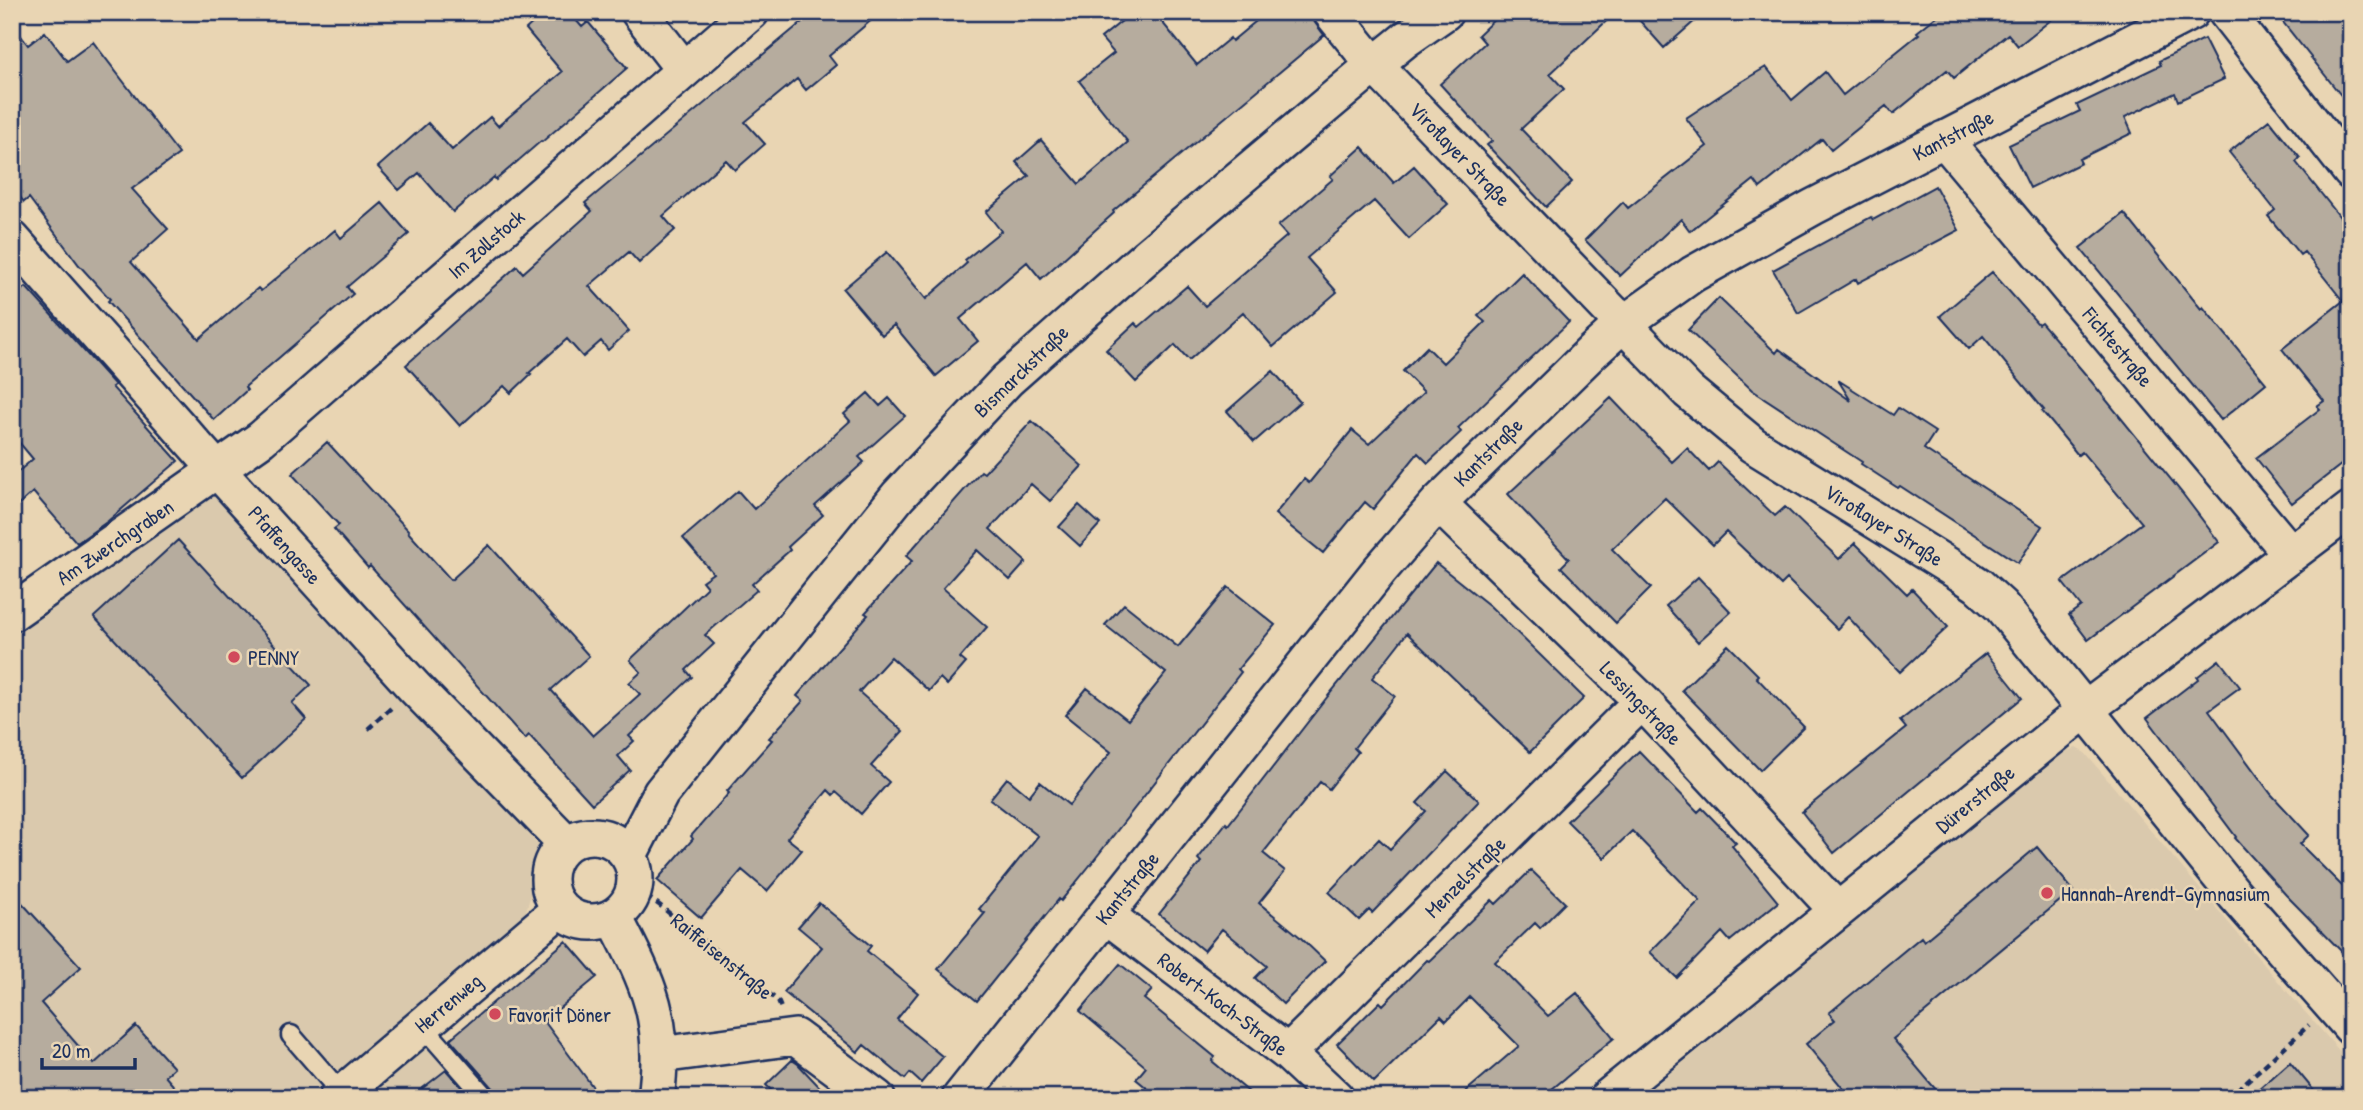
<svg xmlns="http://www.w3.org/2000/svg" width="2363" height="1110" font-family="'Patrick Hand',sans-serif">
<rect width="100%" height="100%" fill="#e9d5b3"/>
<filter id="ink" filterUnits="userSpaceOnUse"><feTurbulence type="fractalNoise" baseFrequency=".0143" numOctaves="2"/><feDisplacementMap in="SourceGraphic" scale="14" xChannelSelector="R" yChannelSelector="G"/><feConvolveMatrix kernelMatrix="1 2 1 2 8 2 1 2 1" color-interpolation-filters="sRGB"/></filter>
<g filter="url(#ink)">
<path fill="#dac9ad" d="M222,486L544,852L524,917L414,1025L476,1098H12V637Z
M2076,748L2085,753L2283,987L2351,1064V1098H1640L2066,751Z"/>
<path fill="#b6ac9e" stroke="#1b2f5e" stroke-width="2" d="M545,12H569L582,27L588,22L627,68L542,142L541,141L496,180L494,177L453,212L419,173L399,190L378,167L428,123L452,150L490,117L498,126L562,72L526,29Z
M814,12H881L829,56L836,65L806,90L797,79L745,122L765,144L735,170L726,160L663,216L675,230L639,263L629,252L589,286L629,331L608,350L601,341L583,357L567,339L529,373L531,374L511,393L504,386L460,426L406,365L517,266L523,273L592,211L585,203Z
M1133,12H1154L1197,65L1230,38L1232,41L1267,12H1307L1324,35L1113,211L1114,213L1041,279L1027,262L960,319L978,341L936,376L894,325L882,335L843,289L887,252L926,299L967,263L965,260L1001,231L986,212L1029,176L1016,162L1041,140L1079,184L1128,142L1079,81L1114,53L1101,38Z
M1502,12H1616L1550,74L1564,89L1521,129L1572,182L1546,207L1487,145L1492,141L1440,84L1485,43L1478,35Z
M1632,12H1705L1664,48Z
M1942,12H2061L2018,46L2008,34L1954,78L1947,70L1893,114L1886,106L1831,150L1822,139L1760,188L1754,180L1690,231L1681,219L1620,276L1585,240L1623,202L1628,208L1707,146L1686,118L1736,85L1766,67L1792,100L1825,72L1843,95L1919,34L1917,32Z
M2275,12H2351V108Z
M12,24L28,45L45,32L67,61L93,42L179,154L132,189L168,229L131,262L199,339L258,288L261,291L335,230L341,238L382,203L409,234L347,287L353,294L245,387L247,390L214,420L108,301L110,299L79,265L29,198L24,202L12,187Z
M2204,39L2224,79L2178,101L2175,93L2125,117L2132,133L2079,159L2081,163L2030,188L2009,145L2080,111L2077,105L2161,65L2159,61Z
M2269,120L2300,158L2296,162L2351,231V457L2292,503L2256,458L2320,409L2317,406L2324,401L2282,349L2343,301L2304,252L2300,255L2268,216L2275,210L2229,152Z
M1362,147L1394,183L1414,166L1448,204L1409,239L1374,201L1362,211L1307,258L1337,292L1273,347L1243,312L1189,360L1175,345L1136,382L1106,350L1135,323L1139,327L1187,286L1205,306L1287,236L1278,226L1333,179L1330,176Z
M1935,186L1959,230L1858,283L1856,279L1798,313L1773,270L1871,217L1873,220Z
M2124,213L2201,309L2203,307L2266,383L2221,420L2080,248Z
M1992,272L2038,324L2041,322L2086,375L2182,493L2219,542L2088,640L2069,615L2081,606L2062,582L2142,523L2082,452L2078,455L2042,411L2044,410L1983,336L1969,349L1940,316Z
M1522,273L1569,322L1458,428L1461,432L1428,463L1418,453L1373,509L1365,502L1323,553L1275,514L1304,479L1309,483L1352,430L1369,444L1424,392L1403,371L1427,347L1443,363L1485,322L1478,316Z
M26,287L115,385L112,387L178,461L108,521L77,543L33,492L12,511V477L33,459L12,434V298Z
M1719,298L1776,353L1779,349L1851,401L1838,380L1893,415L1898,408L1935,432L1924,449L2042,526L2018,563L1900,486L1898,488L1861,464L1862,462L1752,390L1688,330Z
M1273,371L1300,402L1254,442L1227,411Z
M868,393L880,406L889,398L905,416L859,457L864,462L815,506L823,515L788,547L790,550L752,584L757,590L705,635L714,644L686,670L692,677L629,736L634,741L618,756L630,770L592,804L529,735L525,739L370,566L368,568L334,529L339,525L292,474L327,442L409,531L408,532L451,580L489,545L589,656L551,690L593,736L640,694L629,683L641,672L630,660L707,587L702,581L713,573L683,538L738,491L754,509L850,421L844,414Z
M1611,398L1672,462L1687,448L1709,471L1718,462L1775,516L1785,507L1839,559L1855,543L1907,594L1912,589L1948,627L1900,672L1848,617L1837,629L1787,579L1781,585L1726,532L1713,545L1665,498L1612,549L1651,588L1616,623L1561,567L1569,559L1508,494Z
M1032,421L1082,466L1050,501L1031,484L990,529L1026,562L1010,580L977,550L943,588L987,627L960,658L966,663L947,685L940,678L929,691L891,657L859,692L903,731L871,766L889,782L861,814L836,792L833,795L828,790L787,838L802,850L767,891L742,870L701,918L657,880L693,839L691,836L729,793L727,791L772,740L769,738L803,701L797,696L868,615L865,613L912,561L906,556L981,471L984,473Z
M1079,505L1100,524L1080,546L1059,527Z
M178,540L311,685L292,703L306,719L242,778L94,617Z
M1436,563L1490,606L1584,698L1530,752L1407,633L1372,678L1395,696L1354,748L1358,752L1329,789L1320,782L1263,853L1285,871L1259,903L1300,937L1325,961L1283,1004L1255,978L1267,966L1222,929L1204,951L1159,914L1201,862L1198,859L1226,823L1228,825L1328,696Z
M1698,577L1731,612L1698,642L1666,606Z
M1228,587L1275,625L1238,669L1241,672L1091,864L1061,901L1059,899L977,1001L938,969L985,913L979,909L1038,836L990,799L1007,778L1029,796L1040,782L1069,805L1111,752L1065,715L1087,688L1128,720L1166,673L1105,625L1124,604L1178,647Z
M1728,645L1758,675L1756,677L1804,727L1760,770L1682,690Z
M1986,653L2022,698L1834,853L1802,812L1906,728L1900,721Z
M2219,660L2240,687L2209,710L2271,794L2309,835L2300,844L2351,895V961L2286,895L2235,838L2236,837L2147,718L2198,679L2197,677Z
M1639,751L1698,812L1702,808L1736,843L1732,846L1778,902L1730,941L1722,932L1677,978L1650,952L1700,901L1632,831L1604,858L1567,821Z
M1447,771L1479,801L1372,913L1369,910L1359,920L1329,892L1379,839L1390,849L1426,811L1417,803Z
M2037,847L2073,890L1893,1039L1943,1098H1851L1806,1044L1835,1020L1829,1013L1921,937L1924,941Z
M1531,870L1565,903L1540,928L1535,923L1495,962L1548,1016L1577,993L1614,1038L1541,1098H1458L1519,1046L1470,997L1446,1021L1441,1016L1374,1082L1337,1044L1380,1002L1383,1005L1427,960L1429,961L1492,900L1496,904Z
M12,892L81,967L41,1003L94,1064L136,1026L174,1068L165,1076L184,1098H12Z
M819,903L871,946L867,951L918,993L897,1019L943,1057L921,1083L910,1073L905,1079L864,1045L858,1052L784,992L822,947L798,927Z
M566,941L597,977L544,1021L601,1098H497L495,1090L450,1039Z
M1120,964L1152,990L1144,999L1215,1057L1212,1061L1256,1098H1159L1136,1079L1146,1067L1080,1011Z
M792,1060L798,1064L830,1098H779L766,1085Z
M2290,1062L2320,1098H2249Z
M446,1070L471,1098H410Z"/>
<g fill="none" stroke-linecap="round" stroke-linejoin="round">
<g stroke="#1b2f5e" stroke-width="23">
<path id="lane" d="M422,1025L486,1098
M291,1035L342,1094"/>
</g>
<g stroke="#1b2f5e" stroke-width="40">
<path id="street" d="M639,12L684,70
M1331,12L1374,65L1688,391L1753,445L1960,573L1978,585L2001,606L2235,895L2351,1027
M2226,12L2351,172
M1944,139L2291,554
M12,239L218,471L414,687L566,843
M1438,503L1642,701L1837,910
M12,613L261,439L751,12
M549 879a43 43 0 1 1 86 0a43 43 0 1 1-86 0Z
M629,855L661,793L824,588L898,496L1007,380L1147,256L1374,65L1406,39L1445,12
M1106,915L1288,1053L1336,1098
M614,917C649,985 667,1019 656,1098
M1288,1053L1642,701
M660,1055L795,1037L877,1098
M337,1098L560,909
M960,1098L1379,571L1438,503L1592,352L1623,324L1693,274L1813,207L2191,12
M1607,1098L2085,710L2351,509"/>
</g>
<path stroke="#1b2f5e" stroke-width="4.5" stroke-dasharray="7 5" stroke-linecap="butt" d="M368,729L391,708
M636,890L658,904L778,1001L781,1008
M2228,1098L2309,1025"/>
<use href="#lane" stroke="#e9d5b3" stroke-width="18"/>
<use href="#street" stroke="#e9d5b3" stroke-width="35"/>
</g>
</g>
<g fill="#d1495b" stroke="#e9d5b3" stroke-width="2.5">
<circle cx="234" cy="657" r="7"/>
<circle cx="2047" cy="893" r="7"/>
<circle cx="495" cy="1014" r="7"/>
</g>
<g text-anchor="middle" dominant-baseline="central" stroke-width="5" stroke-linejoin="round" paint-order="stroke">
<g font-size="21" fill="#1b2f5e" stroke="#e9d5b3">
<text transform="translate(1953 135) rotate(-27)">Kantstraße</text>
<text transform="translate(1460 154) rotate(46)">Viroflayer Straße</text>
<text transform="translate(486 244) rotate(-41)">Im Zollstock</text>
<text transform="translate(2118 347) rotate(50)">Fichtestraße</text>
<text transform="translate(1021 371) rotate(-44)">Bismarckstraße</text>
<text transform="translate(1488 452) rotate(-45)">Kantstraße</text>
<text transform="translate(1884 525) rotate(32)">Viroflayer Straße</text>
<text transform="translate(115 542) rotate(-34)">Am Zwerchgraben</text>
<text transform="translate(285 545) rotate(48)">Pfaffengasse</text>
<text transform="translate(1641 703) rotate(46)">Lessingstraße</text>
<text transform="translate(1975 799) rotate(-39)">Dürerstraße</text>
<text transform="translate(1465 877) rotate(-45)">Menzelstraße</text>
<text transform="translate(1127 888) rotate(-51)">Kantstraße</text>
<text transform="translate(722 956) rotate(39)">Raiffeisenstraße</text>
<text transform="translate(448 1003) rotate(-40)">Herrenweg</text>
<text transform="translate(1223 1004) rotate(37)">Robert-Koch-Straße</text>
</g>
<g font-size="21" fill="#1b2f5e" stroke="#e9d5b3" text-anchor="start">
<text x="248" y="657">PENNY</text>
<text x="2061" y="893">Hannah-Arendt-Gymnasium</text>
<text x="509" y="1014">Favorit Döner</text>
</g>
</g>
<rect width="2363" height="1110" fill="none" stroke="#e9d5b3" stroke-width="42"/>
<rect x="21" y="21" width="2321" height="1068" fill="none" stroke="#1b2f5e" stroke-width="2.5" filter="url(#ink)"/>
<path d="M42 1058v10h93v-10" fill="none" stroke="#1b2f5e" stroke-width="3.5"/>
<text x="52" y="1058" font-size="21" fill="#1b2f5e" stroke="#e9d5b3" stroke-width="5" paint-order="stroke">20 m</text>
</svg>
